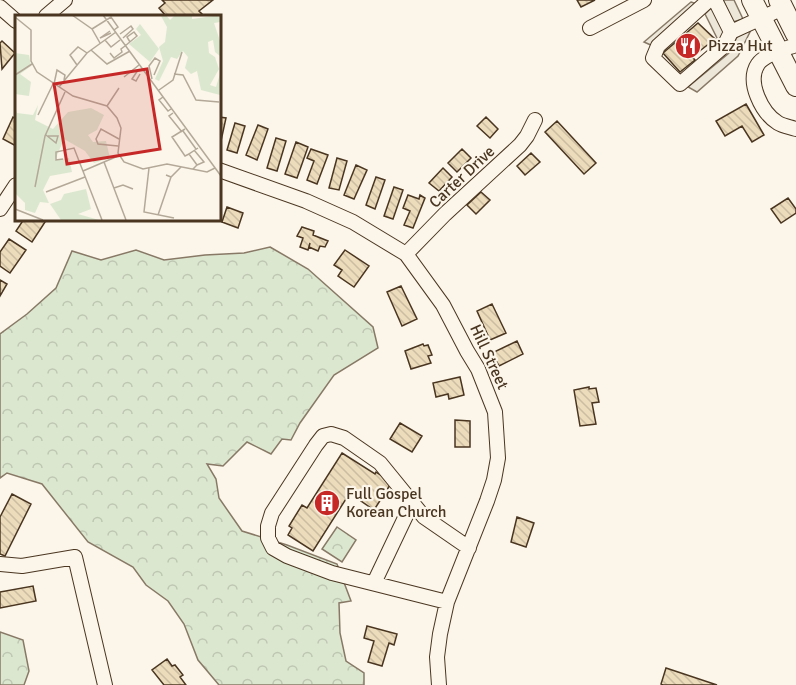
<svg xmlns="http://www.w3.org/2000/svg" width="796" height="685" font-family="Signika,sans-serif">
<defs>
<pattern id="forest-crowns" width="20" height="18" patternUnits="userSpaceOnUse" patternTransform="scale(1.5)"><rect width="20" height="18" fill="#dce7d0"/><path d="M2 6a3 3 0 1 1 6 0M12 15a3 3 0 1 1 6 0" fill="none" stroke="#bec7b2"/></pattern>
<pattern id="building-back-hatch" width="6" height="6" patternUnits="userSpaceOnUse" patternTransform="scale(1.5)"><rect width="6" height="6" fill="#ecdcbc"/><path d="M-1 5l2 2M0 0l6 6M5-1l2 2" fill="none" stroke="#ccbda1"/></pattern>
</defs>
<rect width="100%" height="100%" fill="#fbf6e9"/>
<path fill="url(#forest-crowns)" stroke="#887966" stroke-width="1.5" d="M270,247L308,269L373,327L378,348L334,375L300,423L291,440L282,439L271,454L247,442L223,466L207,464L216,479L219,498L242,531L287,545L337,564L351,601L339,603L340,633L346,661L364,673V685H219L198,660L184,624L168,601L146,585L133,567L88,542L42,484L7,473L0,478V334L27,314L56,288L72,251L101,260L136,250L164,260L205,255L244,253Z
M337,527L356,540L342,562L322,549Z
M0,632L23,640L29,671L24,685H0Z"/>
<path fill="#ede7d9" stroke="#887966" stroke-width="1.5" d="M723,0H734L743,19L733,22Z
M691,2L700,5L653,46L644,42Z
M712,7L725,33L718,40L705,14Z
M741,29L750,32L738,56L697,92L688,87L729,53Z"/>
<path fill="url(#building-back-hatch)" stroke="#4a3520" stroke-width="1.5" d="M162,0H213L199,11L204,16H166L159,8L165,3Z
M577,0H595L581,7Z
M698,23L715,39L692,57L695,60L680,72L663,53Z
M2,41L15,53L2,69L0,43Z
M746,104L764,135L752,142L742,126L725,136L716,121Z
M13,117L16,119V146L3,139Z
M219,117L226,118L219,150Z
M486,117L498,129L490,138L477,126Z
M557,121L596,163L584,174L545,132Z
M235,123L245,126L237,153L227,150Z
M258,125L268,129L257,160L246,155Z
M276,138L286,141L277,171L267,168Z
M296,142L308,147L297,178L285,174Z
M311,149L328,155L317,184L307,180L314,161L307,158Z
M462,149L471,158L457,172L448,163Z
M531,153L540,162L525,175L517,166Z
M337,158L347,161L339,190L329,188Z
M356,165L367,170L354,199L344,195Z
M443,168L452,177L439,191L429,183Z
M376,177L385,180L375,209L366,205Z
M394,187L403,190L393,219L384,216Z
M481,192L490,200L476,214L467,205Z
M408,195L419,199L420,195L425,198L413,228L404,225L410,211L403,208Z
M788,198L796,209V213L781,223L771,209Z
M227,207L243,213L238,228L222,222Z
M24,219H47L32,242L16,231Z
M302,227L314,231L313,235L328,241L325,247L320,246L318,251L309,247L310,243L308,250L300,247L303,238L297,236Z
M9,239L26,250L10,273L0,266V252Z
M345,250L369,266L354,287L338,276L342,270L334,265Z
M0,280L7,284L0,296Z
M401,286L417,319L402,326L387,292Z
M492,304L506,333L490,340L477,311Z
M517,341L523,354L499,366L492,353Z
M423,344L424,346L428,345L432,355L428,356L431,363L411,369L405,351Z
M460,377L464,395L449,399L448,394L436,397L433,383Z
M589,387V389L596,388L599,402L592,403L596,424L580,426L574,390Z
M455,420L470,421V447H455Z
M400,423L422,436L412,452L390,439Z
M342,453L375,474L376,472L392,482L374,510L361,501L363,498L351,491L313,551L288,535L292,528L289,526L302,505L307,508Z
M12,494L31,504L5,556L0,554V517Z
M517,517L534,523L526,547L511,542Z
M33,586L36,601L0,608V592Z
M367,626L397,634L394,645L389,643L382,666L368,662L374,641L364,638Z
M167,659L172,666L175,665L183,675L180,677L186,685H164L152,670Z
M666,668L717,685H663L661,684Z"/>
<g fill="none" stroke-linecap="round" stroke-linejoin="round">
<g stroke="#4a3520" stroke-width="16">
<path id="minor" d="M709,0L658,46L653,58L680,84L724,46L731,32
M715,0L731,32L783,8
M0,7L16,21
M46,16L65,0
M590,28L644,0
M796,45C785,49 765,54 758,64C746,82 762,113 778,123C783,126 790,127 796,129
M219,170L306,201L353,222L406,254L443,305L467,351L478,369L495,412L498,458L494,480L487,501L447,602L440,634L437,657L439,685
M0,209L16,185
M406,254L445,214L520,145L527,136L535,120
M0,564L22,566L75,557L105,685
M374,583L412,503
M447,602L332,573L287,556L273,548L268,538V526L272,513L316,445L323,436L331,434L344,438L380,463L424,517L469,548"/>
</g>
<g stroke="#4a3520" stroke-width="22">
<path id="highway" d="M752,0L796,86
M779,0L796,34"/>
</g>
<use href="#minor" stroke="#fbf6e9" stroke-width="14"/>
<use href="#highway" stroke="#fbf6e9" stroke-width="20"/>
</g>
<defs>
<g id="restaurant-disc" transform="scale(1.35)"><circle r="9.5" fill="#c62828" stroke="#fbf6e9"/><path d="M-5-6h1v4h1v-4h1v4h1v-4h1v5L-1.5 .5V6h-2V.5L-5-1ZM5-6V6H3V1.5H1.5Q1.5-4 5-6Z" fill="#fff"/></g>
<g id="building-disc" transform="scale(1.35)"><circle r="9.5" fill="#c62828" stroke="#fbf6e9"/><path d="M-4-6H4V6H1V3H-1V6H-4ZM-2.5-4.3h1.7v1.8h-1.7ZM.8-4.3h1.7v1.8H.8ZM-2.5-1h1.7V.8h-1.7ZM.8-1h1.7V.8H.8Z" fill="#fff"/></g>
</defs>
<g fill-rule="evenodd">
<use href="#restaurant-disc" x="688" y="46"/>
<use href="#building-disc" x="327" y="503"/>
</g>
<g text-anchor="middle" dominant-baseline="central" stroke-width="4.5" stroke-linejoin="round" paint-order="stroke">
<g font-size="16" fill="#4a3520" stroke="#fbf6e9" text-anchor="start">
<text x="708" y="46">Pizza Hut</text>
<text x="346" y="494">Full Gospel<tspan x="346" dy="18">Korean Church</tspan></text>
</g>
<g font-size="16" fill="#4a3520" stroke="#fbf6e9">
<text transform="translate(462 177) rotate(-43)">Carter Drive</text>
<text transform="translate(489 357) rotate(65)">Hill Street</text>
</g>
</g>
<g transform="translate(15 15)">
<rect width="206" height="206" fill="#fbf6e9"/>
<path d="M125,9L144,34L135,47L114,29L126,20L121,14Z" fill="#dce7d0"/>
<path d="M151,0L155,5L160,0H177V4L205,0V7L199,8L205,26V41L200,37L198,25L193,27L194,38L200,42L204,54L195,70L201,72L205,59V80L186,75L182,56L176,59L170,53L173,42L168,36L162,44L156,42L144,66L140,64L148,46L144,32L150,27L152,12L146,1ZM0,38L14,40L16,51L5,59L16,67L14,81L0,79ZM23,90L20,105L38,114L53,97L76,93L89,100L82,115L73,120L78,127L91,126L95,143L79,148L70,136L49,124L40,145L54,143L57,157L35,161L28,175L34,188L25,187L20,198L10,195V188L0,178V92L2,98L18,100ZM71,174L76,194L63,199L84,205H46L35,189L46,185L49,179Z" fill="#dce7d0"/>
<path fill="none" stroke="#b4a999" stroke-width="1.5" d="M57,0L77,14L85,28M88,0L206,161M0,2L16,15V46L22,57L58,81L92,91L102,103L106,113L103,138L109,147L128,154L152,149L192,157L200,153M77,14L96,2L103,12L99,15M95,16L85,23L96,18M105,19L116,11L118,14L108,23M90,25L96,32L105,25M76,35L92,49L115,36M95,38L99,43L107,37L106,34L110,31L122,21L119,17L112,22L115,27M62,50L55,40L63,32L72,38M123,55L117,64L121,66L125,59M159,59L168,60L181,85L204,87M0,60L17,49M109,62L124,50M137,64L134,51L140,43L145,46L139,60M39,69L42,55L50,60L49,65M44,72L72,38L101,17M144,75L158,65L167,37M148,82L144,85L153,96L156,94M92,91L104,73M158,98L154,101L167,117M23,100L38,69M170,114L157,122L170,141L174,139M168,116L181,134M31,120L41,128L43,121H33M103,131L83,129L81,124L86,114L104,124M179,135L189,147L182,150M48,144L41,145V137L59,133L87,205M89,147L111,205M134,153L129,197L159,203M178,154L182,150L174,139L183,133M68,156L103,141M151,160L156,162L166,152M206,169V194M20,172L30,121L50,77M99,173L108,170L118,174M31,177L70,162M0,194L28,205M143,200L156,162"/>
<path fill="#c62828" fill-opacity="0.15" stroke="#c62828" stroke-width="3" d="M132,54L145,134L52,149L39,69Z"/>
<rect width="206" height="206" fill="none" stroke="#4a3520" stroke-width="3"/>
</g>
</svg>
